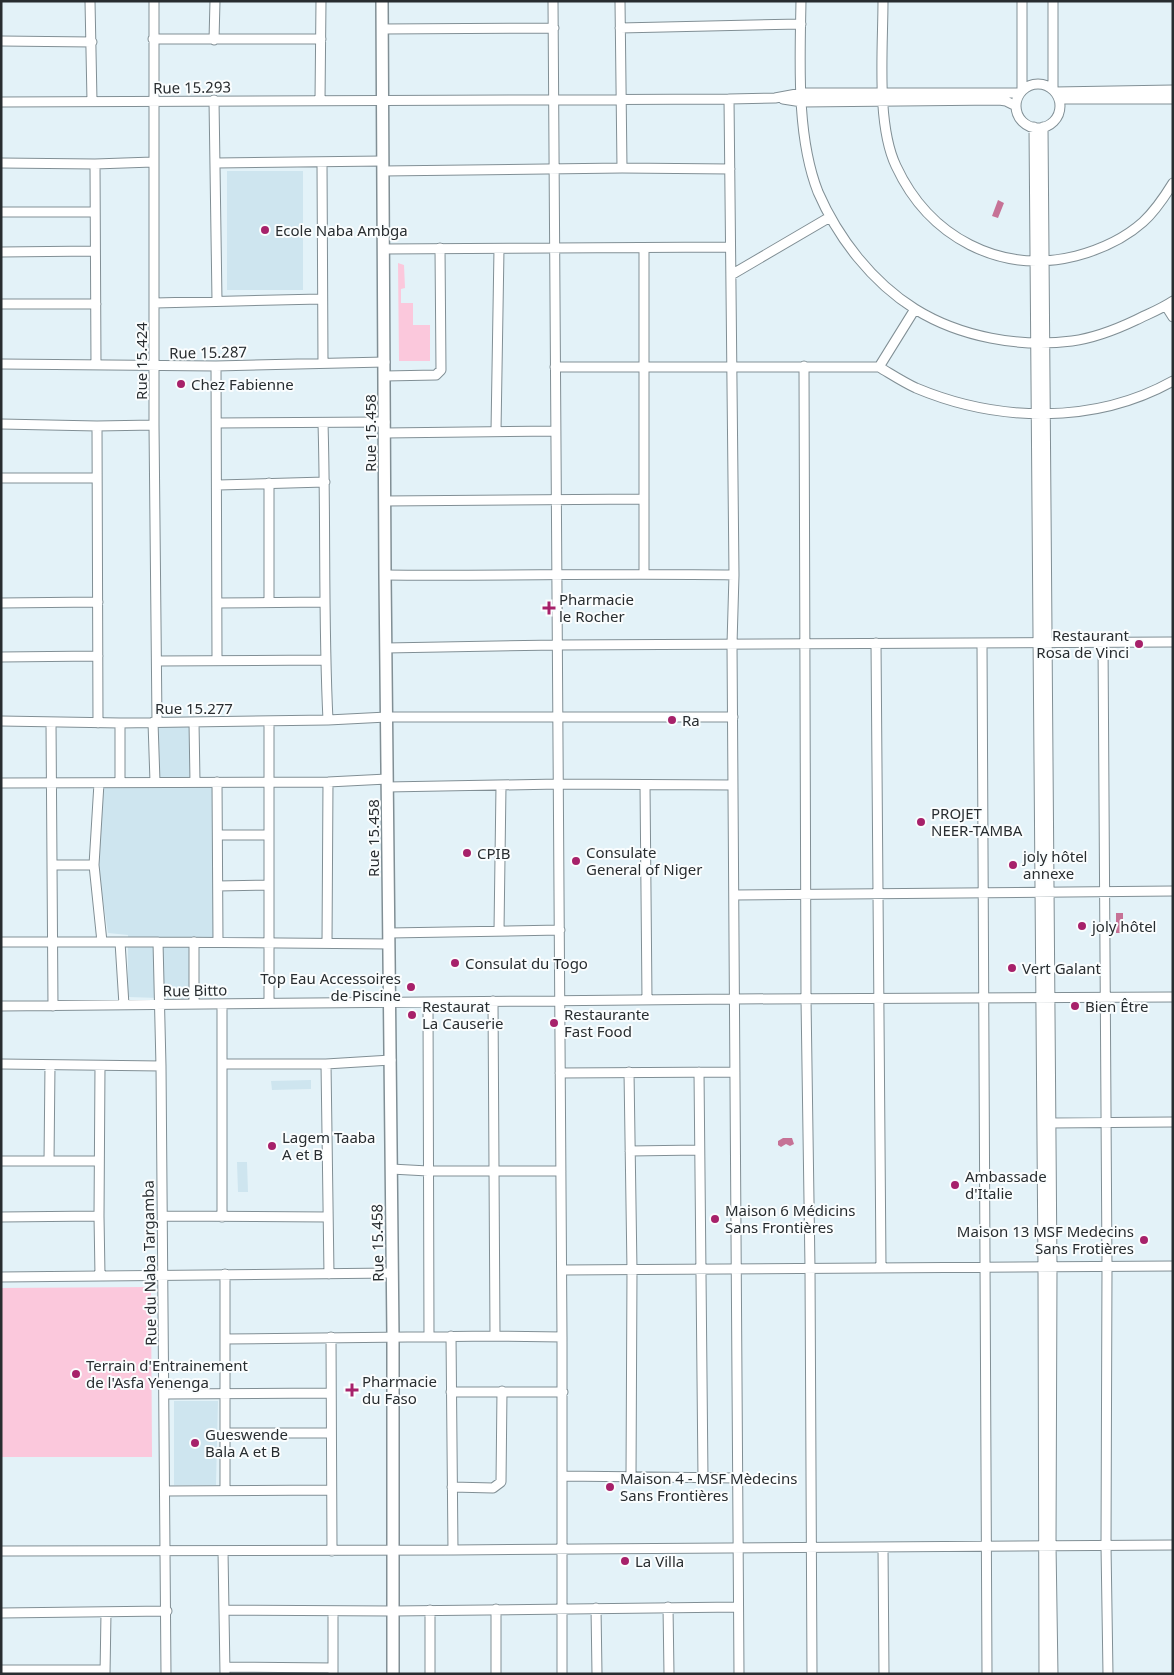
<svg xmlns="http://www.w3.org/2000/svg" width="1174" height="1675" font-family="'Noto Sans',sans-serif">
<rect width="100%" height="100%" fill="#e3f2f8"/>
<path fill="#cee5ef" d="M227,171H303V290H227Z
M199,725V787H215L217,938H192L191,999L128,997V935L108,933L98,867L101,788H158L157,726Z
M311,1080V1089L272,1090L271,1081Z
M237,1162H247L248,1192H238Z
M174,1401H218L216,1485H174Z"/>
<path fill="#fbc8dc" d="M398,263L404,265L405,288L401,289V303H413V325H430V361H399Z
M147,1287L151,1290L152,1457H1V1288Z"/>
<path fill="#c67296" d="M998,200L1004,203L998,218L992,216Z
M1116,913H1123V933H1116Z
M783,1138H792L794,1144L790,1146L786,1144L781,1147L778,1145V1141Z"/>
<g fill="none" stroke-linecap="round" stroke-linejoin="round">
<g stroke="#818f95" stroke-width="11">
<path id="minor" d="M90,1L92,101
M154,1V425L157,722
M553,1L562,1337V1674
M620,1L622,168
M801,1C800,61 796,136 818,192C838,238 872,282 915,309C960,337 1020,348 1072,341C1094,338 1115,330 1136,320C1148,314 1161,309 1173,301
M883,1C883,48 876,124 896,166C929,237 1000,275 1076,256C1102,249 1124,239 1143,222C1155,211 1165,196 1173,183
M1022,1V91
M1053,1V89
M620,28L801,24
M382,29L554,28
M153,39H321
M214,40L215,1
M1,41L92,42
M1016 106a22 22 0 1 1 44 0a22 22 0 1 1-44 0Z
M1055,92L1173,90
M729,99L734,575L732,644L739,1674
M783,99L802,102L999,100L1006,101L1016,106
M1059,99H1173
M214,100L217,301
M320,100L321,1
M1,102L729,99L775,98L802,93H1020
M1034,127L1043,1267L1044,1674
M1043,127L1052,1267L1051,1545L1053,1674
M322,162L323,362
M1,163L95,164L153,162
M216,163L383,161
M95,164L96,365
M383,171L622,168L730,169
M1,212H94
M384,249L730,247
M1,252L95,251
M731,275L830,217
M155,303L321,299
M1,304H96
M1166,306L1173,317
M1,364L216,366L385,362
M216,366L217,660
M804,366L806,999L810,1268L812,1674
M555,367H879C891,374 903,382 916,388C997,422 1094,425 1173,381
M879,367L915,309
M385,376L436,375L441,370L440,248
M217,423L385,422
M323,423C326,522 323,621 328,720
M1,424L97,426L154,425
M97,426L98,723
M496,431L499,249
M385,433L556,431
M1,478H97
M218,485L325,482
M385,501L644,499
M644,573V248
M385,575C501,576 618,573 734,575
M269,602V483
M1,603L98,602
M217,603L324,602
M1103,642L1107,1267L1106,1546L1108,1674
M876,643L881,1268
M982,643L987,1674
M386,648L558,645L1173,642
M1,657L98,656
M157,661L325,660
M1,721L120,723L328,720L387,717H733
M51,722L53,1006
M153,722L155,782
M194,722L195,782
M120,723V782
M217,782L218,942
M1,783L328,782L387,779
M99,783L94,865L102,942
M645,785L647,1000
M387,787L559,784L733,785
M218,835H268
M52,865H94
M218,886L268,885
M734,895L1173,891
M499,930L501,786
M389,933L560,930
M1,942H158L389,944
M120,942L124,1005
M158,942L161,1066L166,1674
M327,943L328,782
M493,1001L495,1336
M428,1002L429,1336
M269,1003V721
M194,1004V942
M222,1004V1217
M1,1006L735,999L1173,997
M1,1064L161,1066
M222,1064H326L391,1060
M326,1064L329,1274
M100,1066L99,1216L100,1275
M629,1072L632,1270L631,1476
M699,1072L703,1478
M560,1073L735,1072
M1050,1123L1173,1122
M630,1151L699,1150
M1,1161H99
M49,1161L50,1065
M391,1169L428,1171H561
M163,1216L328,1217
M1,1217L99,1216
M562,1270L1173,1266
M1,1277L392,1273
M451,1336L453,1550
M331,1337L332,1551
M225,1339L495,1336L562,1337
M451,1392H563
M165,1394L331,1393
M225,1433H331
M562,1476L736,1478
M452,1487L493,1488L501,1482L502,1391
M225,1490V1274
M166,1491L331,1490
M883,1547L884,1674
M1,1551L453,1550L1173,1545
M223,1551L225,1674
M668,1607L669,1674
M596,1608L597,1674
M496,1609V1674
M225,1610L392,1611L738,1607
M430,1610V1674
M1,1613L167,1611
M225,1667L333,1668
M1,1670H105
M105,1674L106,1613
M333,1674V1611"/>
</g>
<g stroke="#818f95" stroke-width="14">
<path id="major" d="M382,1L385,575L393,1337V1674"/>
</g>
<use href="#minor" stroke="#fff" stroke-width="9"/>
<use href="#major" stroke="#fff" stroke-width="11"/>
</g>
<g fill="#a7216a" stroke="#fafdfe" stroke-width="2">
<circle cx="265" cy="230" r="5"/>
<circle cx="181" cy="384" r="5"/>
<path d="M546.5 600.5h5v5h5v5h-5v5h-5v-5h-5v-5h5z"/>
<circle cx="1139" cy="644" r="5"/>
<circle cx="672" cy="720" r="5"/>
<circle cx="921" cy="822" r="5"/>
<circle cx="467" cy="853" r="5"/>
<circle cx="576" cy="861" r="5"/>
<circle cx="1013" cy="865" r="5"/>
<circle cx="1082" cy="926" r="5"/>
<circle cx="455" cy="963" r="5"/>
<circle cx="1012" cy="968" r="5"/>
<circle cx="411" cy="987" r="5"/>
<circle cx="1075" cy="1006" r="5"/>
<circle cx="412" cy="1015" r="5"/>
<circle cx="554" cy="1023" r="5"/>
<circle cx="272" cy="1146" r="5"/>
<circle cx="955" cy="1185" r="5"/>
<circle cx="715" cy="1219" r="5"/>
<circle cx="1144" cy="1240" r="5"/>
<circle cx="76" cy="1374" r="5"/>
<path d="M349.5 1382.5h5v5h5v5h-5v5h-5v-5h-5v-5h5z"/>
<circle cx="195" cy="1443" r="5"/>
<circle cx="610" cy="1487" r="5"/>
<circle cx="625" cy="1561" r="5"/>
</g>
<g text-anchor="middle" dominant-baseline="central" stroke-width="4" stroke-linejoin="round" paint-order="stroke">
<g font-size="15" fill="#282d30" stroke="#fafdfe">
<text transform="translate(192 87) rotate(-1)">Rue 15.293</text>
<text transform="translate(208 352) rotate(-1)">Rue 15.287</text>
<text transform="translate(141 361) rotate(-90)">Rue 15.424</text>
<text transform="translate(370 433) rotate(-90)">Rue 15.458</text>
<text x="194" y="708">Rue 15.277</text>
<text transform="translate(373 838) rotate(-90)">Rue 15.458</text>
<text transform="translate(195 990) rotate(-1)">Rue Bitto</text>
<text transform="translate(377 1243) rotate(-91)">Rue 15.458</text>
<text transform="translate(149 1263) rotate(-91)">Rue du Naba Targamba</text>
</g>
<g font-size="15" fill="#282d30" stroke="#fafdfe" text-anchor="start">
<text x="275" y="230">Ecole Naba Ambga</text>
<text x="191" y="384">Chez Fabienne</text>
<text x="559" y="599">Pharmacie<tspan x="559" dy="17">le Rocher</tspan></text>
<text x="1129" y="635" text-anchor="end">Restaurant<tspan x="1129" dy="17">Rosa de Vinci</tspan></text>
<text x="682" y="720">Ra</text>
<text x="931" y="813">PROJET<tspan x="931" dy="17">NEER-TAMBA</tspan></text>
<text x="586" y="852">Consulate<tspan x="586" dy="17">General of Niger</tspan></text>
<text x="477" y="853">CPIB</text>
<text x="1023" y="856">joly hôtel<tspan x="1023" dy="17">annexe</tspan></text>
<text x="1092" y="926">joly hôtel</text>
<text x="465" y="963">Consulat du Togo</text>
<text x="1022" y="968">Vert Galant</text>
<text x="401" y="978" text-anchor="end">Top Eau Accessoires<tspan x="401" dy="17">de Piscine</tspan></text>
<text x="422" y="1006">Restaurat<tspan x="422" dy="17">La Causerie</tspan></text>
<text x="1085" y="1006">Bien Être</text>
<text x="564" y="1014">Restaurante<tspan x="564" dy="17">Fast Food</tspan></text>
<text x="282" y="1137">Lagem Taaba<tspan x="282" dy="17">A et B</tspan></text>
<text x="965" y="1176">Ambassade<tspan x="965" dy="17">d'Italie</tspan></text>
<text x="725" y="1210">Maison 6 Médicins<tspan x="725" dy="17">Sans Frontières</tspan></text>
<text x="1134" y="1231" text-anchor="end">Maison 13 MSF Medecins<tspan x="1134" dy="17">Sans Frotières</tspan></text>
<text x="86" y="1365">Terrain d'Entrainement<tspan x="86" dy="17">de l'Asfa Yenenga</tspan></text>
<text x="362" y="1381">Pharmacie<tspan x="362" dy="17">du Faso</tspan></text>
<text x="205" y="1434">Gueswende<tspan x="205" dy="17">Bala A et B</tspan></text>
<text x="620" y="1478">Maison 4 - MSF Mèdecins<tspan x="620" dy="17">Sans Frontières</tspan></text>
<text x="635" y="1561">La Villa</text>
</g>
</g>
<rect width="1174" height="1675" fill="none" stroke="#282d30" stroke-width="5"/>
</svg>
